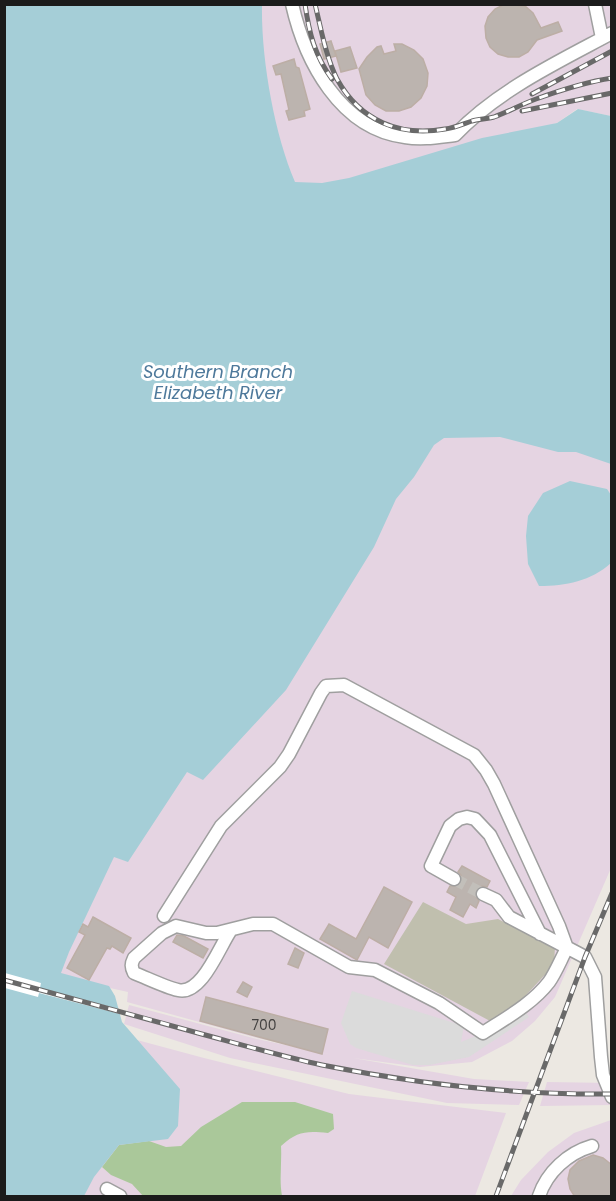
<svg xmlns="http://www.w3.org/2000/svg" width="616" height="1201" font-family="Poppins,sans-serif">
<rect width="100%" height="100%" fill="#ece8e2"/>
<path fill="#e5d4e2" d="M206,5H611V116L577,109L557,123L374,181L255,189Z
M317,418L497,431L611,454V868L555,997L535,1021L512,1041L472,1062L420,1067L353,1058L474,1079L529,1082L519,1105L447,1103L230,1058L124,1024L129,1005L257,1039L333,1055L257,1038L127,1002L128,992L38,972Z
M18,1008L204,1058L349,1094L506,1113L475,1196H5L4,1035Z
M547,1082L611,1083V1105L540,1106Z
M611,1120V1196H511L521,1180L548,1152L574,1133Z"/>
<path fill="#c0bfae" d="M423,902L466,924L498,919L555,947L554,965L516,1006L490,1021L384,964Z"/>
<path fill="#aac89a" d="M242,1102H295L333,1114L334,1129L328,1133C306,1131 298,1131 281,1146C282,1163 279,1180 282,1196H143L132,1184L111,1175L102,1167L119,1145L149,1141L166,1147L181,1146L201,1127Z"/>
<path fill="#dbdbdb" d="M352,991L464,1026L461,1042L483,1033L523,1008L529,1017L469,1057L429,1065H413L356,1048L350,1044L341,1023Z"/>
<path fill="#a5ced7" d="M5,5H262C261,58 274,133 295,182L322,183L349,178L482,138L557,123L578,109L611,116V464L576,452H558L500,437L444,438L434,445L414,477L396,499L374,547L286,690L203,780L187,772L128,862L114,857L69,952L61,973L109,986L115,996L122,1022L180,1089L178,1126L168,1139L119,1145L94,1177L84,1196H5Z
M570,481L607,489L611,495V563C591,581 566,586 539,586L528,564L526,536L528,516L543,493Z"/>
<path fill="#fff" d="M5,973L41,983L40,988L126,1011L124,1015L39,993L38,997L5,988Z"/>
<path fill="#bcb4af" stroke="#bcaea5" stroke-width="1.5" d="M505,4L525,6L533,13L541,28L558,22L562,31L537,40L528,52L519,57H508L498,54L490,47L486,38L485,26L488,17L495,9Z
M331,41L336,56L324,59L320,44Z
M394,44H402L414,50L423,59L428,73L427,86L421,98L411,107L399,111H386L375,105L366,95L359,69L367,57L377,47L381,46L384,54L396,51Z
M350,47L357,68L341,72L335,51Z
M294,59L296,67L299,68L310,109L304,111L305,116L289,120L286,111L289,110L281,74L276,75L273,66Z
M462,866L490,881L487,887L482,886L476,890L475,895L479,901L476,908L470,904L463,917L450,910L456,897L447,892L450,886H458L461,883V875L458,872Z
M384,887L412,902L388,948L369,937L357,960L320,939L329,924L356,939Z
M93,917L131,938L123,953L112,946L110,949L107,948L89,980L67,968L85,935L79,932L83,924L88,927Z
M177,935L184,936L208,949L203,958L173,942Z
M295,948L304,953L298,968L288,964Z
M243,982L252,987L247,997L237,992Z
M206,997L328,1029L322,1054L200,1021Z
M593,1155L603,1158L612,1165V1197H575L570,1189L568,1179L570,1170L579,1161Z"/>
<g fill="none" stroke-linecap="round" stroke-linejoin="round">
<path stroke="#c2bfba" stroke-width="12" stroke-dasharray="12 6" stroke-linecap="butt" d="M454,879L483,894"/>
<g stroke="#9f9f9f" stroke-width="15">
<path id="minor" d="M292,4C305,61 340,129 405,137C422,140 438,137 455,135C498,90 558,62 612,33
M595,4L602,38
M454,879L431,866L450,826L459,819L467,817L475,819L490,835L540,934
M483,894L496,900L509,917L585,957L595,977L601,1057L603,1075L612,1097
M164,916L221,826L280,767L289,754L321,693L326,686L344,685L474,755L486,770L494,784L559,926L567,948C561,959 556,972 549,982C532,1004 506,1018 483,1033L439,1003L375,970L349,967L273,924H253L217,933H206L176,926L162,933L134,958C131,964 131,967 134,973C147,978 165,987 178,990C202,996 220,945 231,930
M107,1189L120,1196
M539,1196C547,1172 568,1153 592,1146"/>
</g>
<use href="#minor" stroke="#fff" stroke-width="12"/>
<g stroke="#696969" stroke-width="5">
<path id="rail" d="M305,4C309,33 315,56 332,79
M315,4C321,29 326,57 337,79C360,121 400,137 445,129C454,128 463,124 472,121C479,119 487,119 494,117C508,112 522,104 536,99C561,90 586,82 612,78
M532,94L612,51
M522,111L612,93
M4,980C69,998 134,1015 198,1033C239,1044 280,1056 322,1065C417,1084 514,1095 612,1094
M496,1196L585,957L612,893"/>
</g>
<use href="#rail" stroke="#fff" stroke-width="3" stroke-dasharray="9" stroke-linecap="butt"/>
</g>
<g text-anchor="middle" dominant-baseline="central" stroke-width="6" stroke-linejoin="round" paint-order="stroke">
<g font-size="14" fill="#434140">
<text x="264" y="1025">700</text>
</g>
<g font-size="18" font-style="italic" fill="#4e799b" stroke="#fff">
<text x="218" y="371">Southern Branch<tspan x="218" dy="21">Elizabeth River</tspan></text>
</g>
</g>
<rect width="616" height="1201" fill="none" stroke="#1b1b1b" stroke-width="12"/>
</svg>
